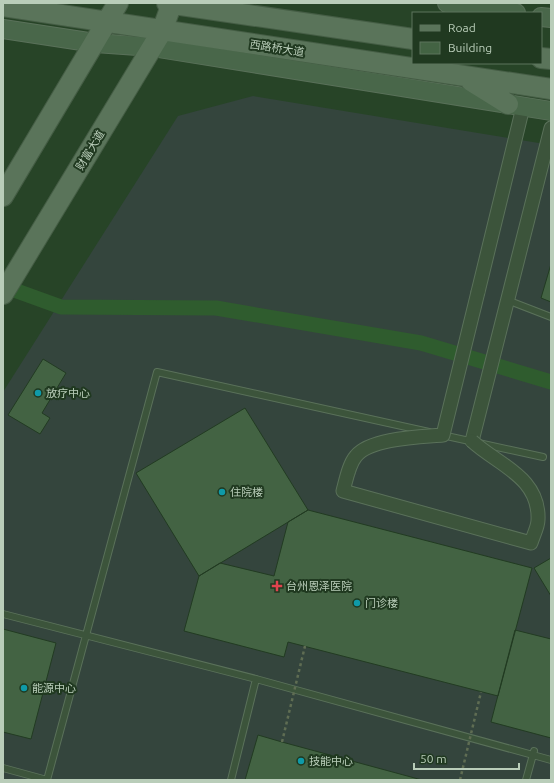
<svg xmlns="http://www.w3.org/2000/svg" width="554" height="783" font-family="Ubuntu,'Noto Sans SC',sans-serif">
<rect width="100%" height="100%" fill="#274427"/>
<path fill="#34453d" d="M253,96L551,145V780H3V392L178,116Z"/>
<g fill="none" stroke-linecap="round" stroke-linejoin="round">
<path stroke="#2f5c2e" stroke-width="15" d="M3,286L61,307L216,308L421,343L551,382"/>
</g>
<path fill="#436343" stroke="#223b22" d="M551,264V302L541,298Z
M43,359L66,373L42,413L50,418L40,434L8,415Z
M245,408L308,510L199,576L136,473Z
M308,510L532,568L498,696L288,642L284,657L184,631L199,576L220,563L274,576L288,522Z
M551,558V596L534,568Z
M3,629L56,643L31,739L3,732Z
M515,630L551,639V738L491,722Z
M258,735L282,742L422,780H245Z"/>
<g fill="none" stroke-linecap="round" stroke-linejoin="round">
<g stroke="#5a715a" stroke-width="8">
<path id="lane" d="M507,300L551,317
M442,435L543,457
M3,614L256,679L551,760
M3,768L47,780
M47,780L157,372L429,432
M231,780L256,679
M526,780L534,751"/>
</g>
<g stroke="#5a715a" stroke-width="15">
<path id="street" d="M478,292L523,107
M472,441L551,128"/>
</g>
<g stroke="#5a715a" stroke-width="20">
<path id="secondary" d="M447,3L516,13
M541,17L551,18
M3,29L95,43L152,47L551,111"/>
</g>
<g stroke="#455d45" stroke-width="22">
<path id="primary" d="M167,3L413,39
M3,6L551,89
M541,58L551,59
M471,81L508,104
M3,196L118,3
M3,294L162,31L172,3"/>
</g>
<use href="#lane" stroke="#3c543b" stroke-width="6"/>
<use href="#street" stroke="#3c543b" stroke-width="13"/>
<use href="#secondary" stroke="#49674a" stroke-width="18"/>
<use href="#primary" stroke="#5a745a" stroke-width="20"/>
<g stroke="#5a715a" stroke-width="15" stroke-linecap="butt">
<path id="street-bridge" d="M472,441C498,465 540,477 538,520C538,527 533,536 531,543L343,491C346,480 349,464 356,456C371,438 421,437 443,435L478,292"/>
</g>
<path stroke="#5f6d53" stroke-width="2.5" stroke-dasharray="3 3" stroke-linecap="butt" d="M282,742L305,646
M460,780L481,692"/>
<use href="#street-bridge" stroke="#3c543b" stroke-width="13"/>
</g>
<g fill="#0f9aa8" stroke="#203920" stroke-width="1.5">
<circle cx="38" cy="393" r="4"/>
<circle cx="222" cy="492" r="4"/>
<circle cx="357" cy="603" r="4"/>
<circle cx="24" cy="688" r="4"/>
<circle cx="301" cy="761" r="4"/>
</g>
<path fill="#e0444e" stroke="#203920" stroke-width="1.5" d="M275 580h4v4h4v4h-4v4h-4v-4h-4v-4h4z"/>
<g text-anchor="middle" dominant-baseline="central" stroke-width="4" stroke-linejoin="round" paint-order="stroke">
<g font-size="11" fill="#b9cdb9" stroke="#203920">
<text transform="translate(277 48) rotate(9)">西路桥大道</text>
<text transform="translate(90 150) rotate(-59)">财富大道</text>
</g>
<g font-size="11" fill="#b9cdb9" stroke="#203920" text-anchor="start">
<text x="46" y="393">放疗中心</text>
<text x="230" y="492">住院楼</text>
<text x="286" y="586">台州恩泽医院</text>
<text x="365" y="603">门诊楼</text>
<text x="32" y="688">能源中心</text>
<text x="309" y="761">技能中心</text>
</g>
</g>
<rect width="554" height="783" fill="none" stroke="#b9cdb9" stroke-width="8"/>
<rect x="412" y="12" width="130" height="52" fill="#203920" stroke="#5d745d"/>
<rect x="420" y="25" width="20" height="6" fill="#5a745a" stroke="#5d745d"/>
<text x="448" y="32" font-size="12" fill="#b9cdb9">Road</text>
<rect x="420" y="42" width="20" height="12" fill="#436343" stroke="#5d745d"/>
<text x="448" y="52" font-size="12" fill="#b9cdb9">Building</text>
<path d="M414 763v6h105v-6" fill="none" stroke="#b9cdb9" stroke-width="2"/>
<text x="420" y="763" font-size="12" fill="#b9cdb9" stroke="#203920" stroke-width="3" paint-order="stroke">50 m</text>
</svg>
